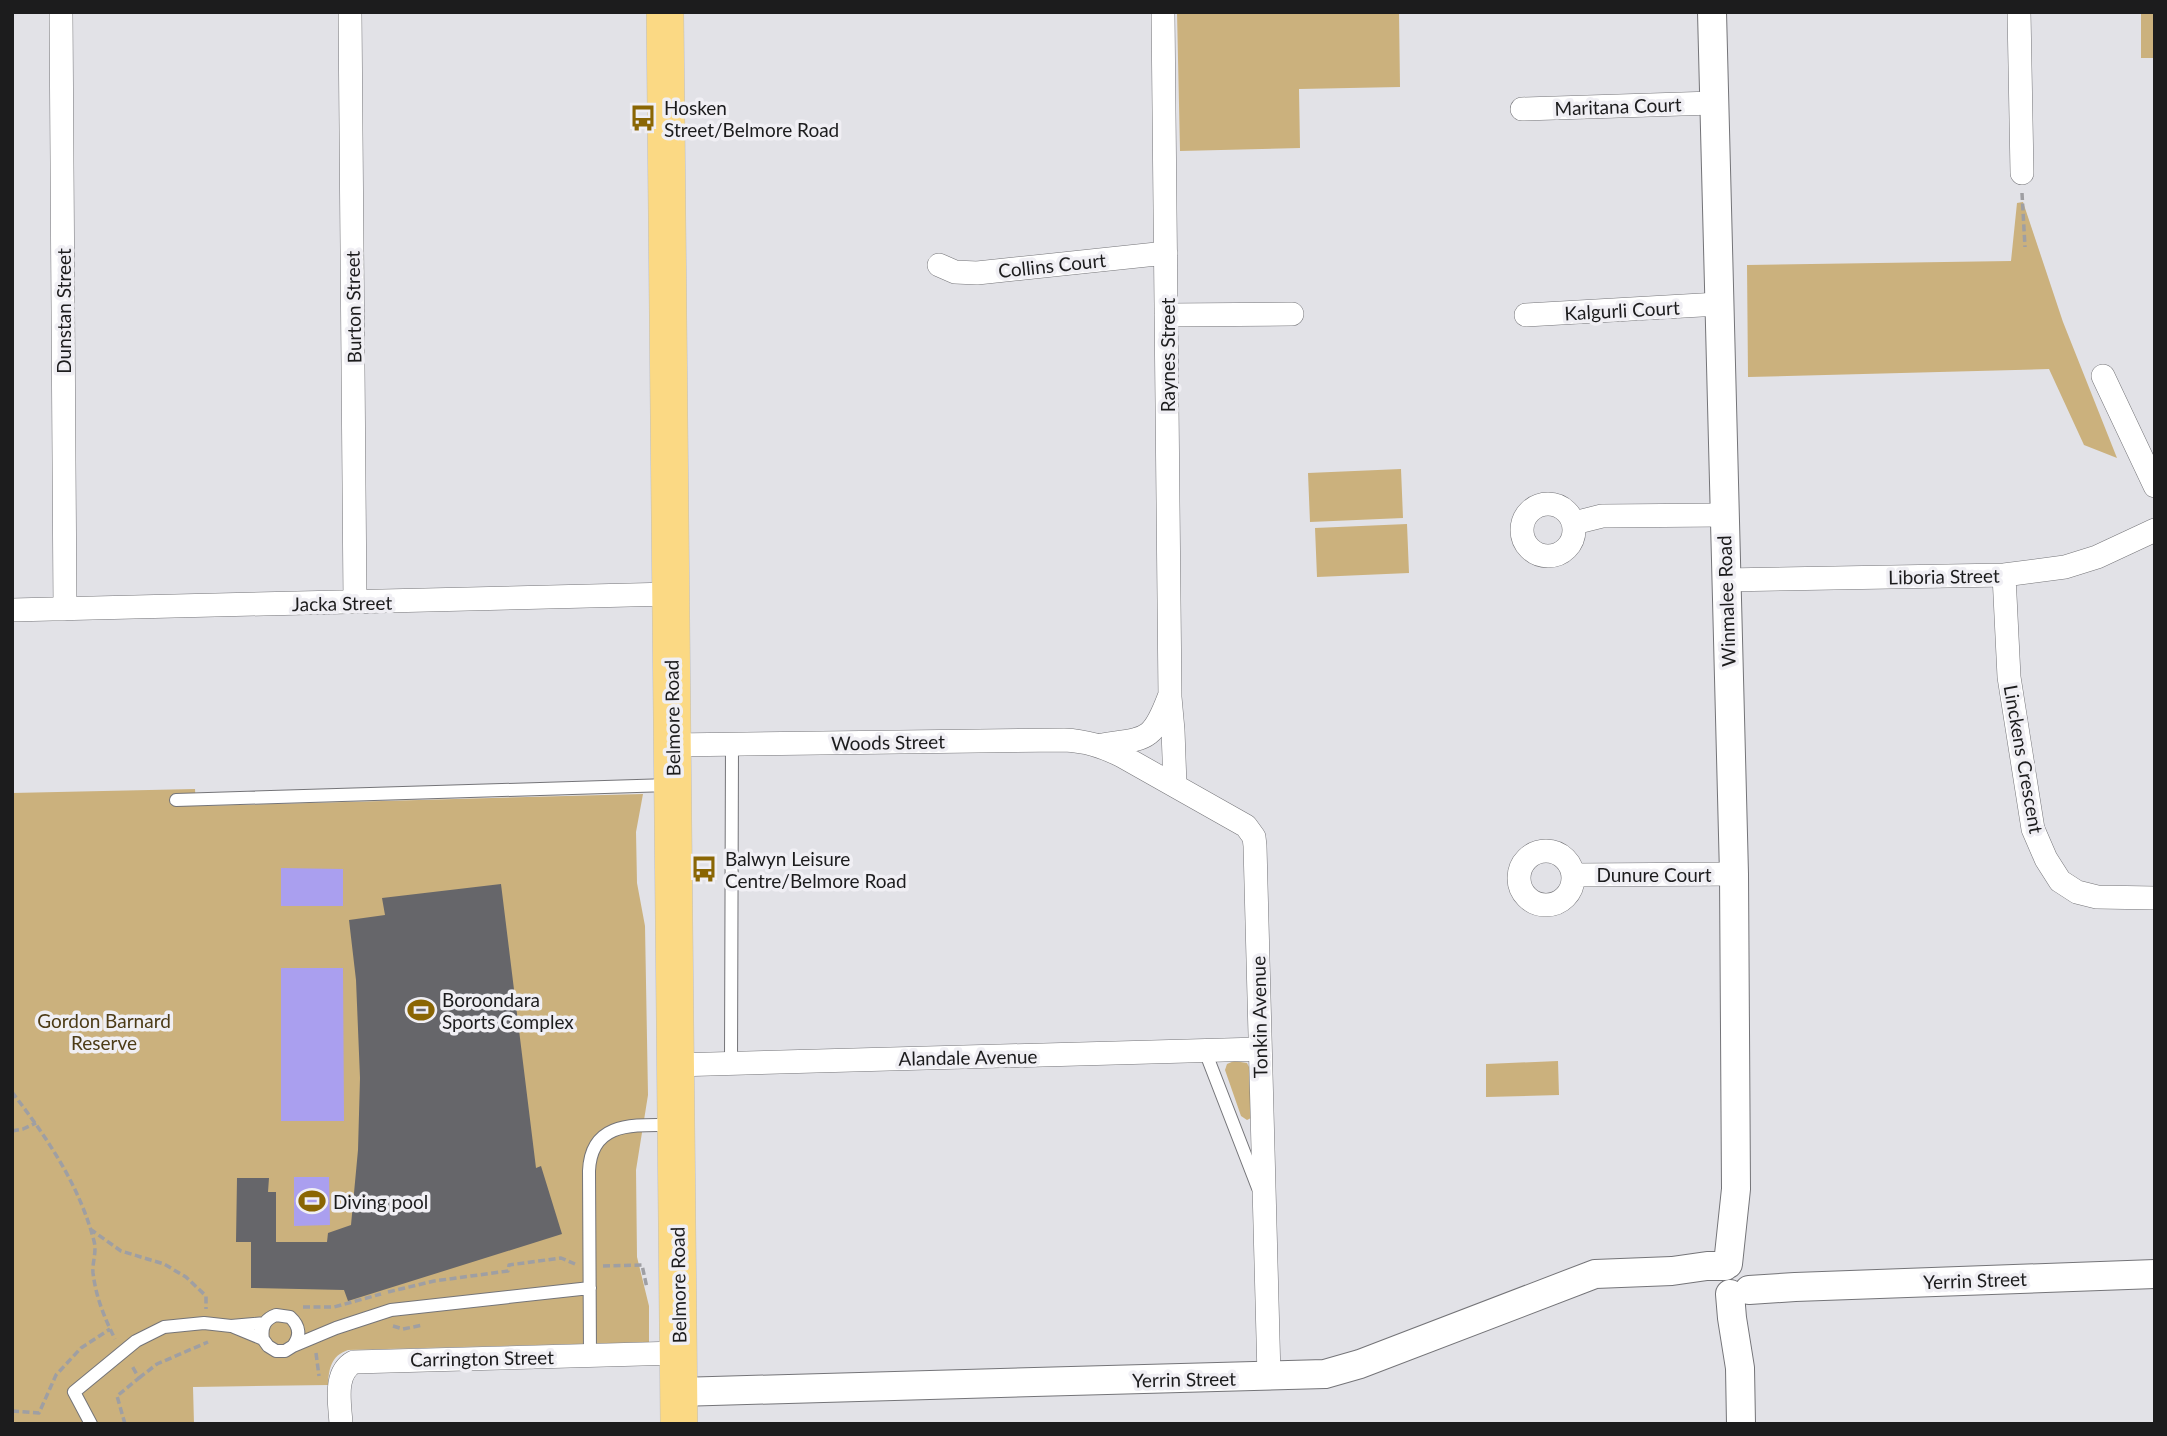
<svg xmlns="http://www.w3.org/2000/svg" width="2167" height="1436" font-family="Lato,sans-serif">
<rect width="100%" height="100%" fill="#e2e2e7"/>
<path fill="#cbb17d" d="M1177,12H1399L1400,87L1299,89L1300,148L1180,151Z
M2141,12H2155V58H2141Z
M2023,202L2063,322L2117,458L2084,445L2049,369L1748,377L1747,265L2011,261L2017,203Z
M1401,469L1403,518L1310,522L1308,473Z
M1407,524L1409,573L1317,577L1315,528Z
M195,789L196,806L643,794L636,832L637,883L645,926L648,1095L636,1170L637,1257L649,1306V1342L348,1350C331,1356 329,1368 328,1385L193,1387L194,1424H12V793Z
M1234,1061L1247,1063L1249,1067L1251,1118L1247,1120L1241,1116L1225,1070L1227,1064Z
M1558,1061L1559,1095L1486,1097V1064Z"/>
<path fill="#aa9fef" d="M281,868L343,869V906H281Z
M281,968H343L344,1121H281Z
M294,1177H329L330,1225L294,1226Z"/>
<path fill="#66666a" d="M501,884L536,1168L541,1166L562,1234L348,1301L344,1290L251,1288V1242H236L237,1178H269L268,1192H276V1242H327L328,1233L351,1225L358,1150L360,1078L356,980L349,920L385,915L382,898Z"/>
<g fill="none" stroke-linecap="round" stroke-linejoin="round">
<g stroke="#747478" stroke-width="14">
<path id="service" d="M176,800L669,785
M1205,1051L1258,1188
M731,1063L732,744
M234,1327L263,1339L268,1346L276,1351H285L293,1346C301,1336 300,1326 290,1317L276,1315C265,1319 261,1327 263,1339
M293,1346L336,1328L391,1310L590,1288
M590,1355L589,1171C591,1121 633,1125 672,1125
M91,1424L74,1392L136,1341L164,1327L204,1323L231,1326L265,1323"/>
</g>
<g stroke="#747478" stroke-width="24">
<path id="minor" d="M61,12L65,609
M350,12L355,602
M1163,12L1170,697L1173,730L1175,785
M2019,12L2022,173
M1522,109L1713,103
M939,265L955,272L977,273L1166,253
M1166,315L1292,314
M1526,315L1719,304
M2103,376L2155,486
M1522 530a26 26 0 1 1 52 0a26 26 0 1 1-52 0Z
M1574,523L1602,516L1723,515
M2004,575L2009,677L2033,829L2046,859L2060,881L2077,892L2097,897L2155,898
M1725,580L2004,575L2065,567L2097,557L2155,530
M12,610L671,594
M672,745L1064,740C1086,741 1102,746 1122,756L1246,826L1254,837L1255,846L1269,1376
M1102,745C1147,738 1152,742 1169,697
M1519 878a27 27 0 1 1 54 0a27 27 0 1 1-54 0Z
M1574,875L1734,874
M675,1065L1260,1049
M341,1424C340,1404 333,1373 354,1362L678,1353"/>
</g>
<g stroke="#747478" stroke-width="30">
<path id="tertiary" d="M1712,12L1734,874L1736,1189L1728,1264
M1749,1290L1795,1287L2155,1274
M1730,1294L1732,1318L1740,1368L1741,1424
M678,1392L1325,1374L1360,1364L1595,1274L1672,1271L1707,1266H1725"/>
</g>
<g stroke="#bfbfc0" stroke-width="38">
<path id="primary" d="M665,12L679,1424"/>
</g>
<path stroke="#9f9fa3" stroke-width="3.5" stroke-dasharray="7 3.5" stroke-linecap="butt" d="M2022,193L2025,247
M12,1092C47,1138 79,1184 94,1241C97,1252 92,1263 93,1273C96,1297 104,1317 115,1339
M12,1131L23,1129L36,1123
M90,1229L121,1251L164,1264L186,1277L206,1296V1309
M603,1266L642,1265L647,1288
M388,1292L434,1281L508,1271L509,1265L561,1258L575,1264
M303,1307H334L381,1294
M393,1326L403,1329L423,1325
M316,1353L319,1376
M139,1378L157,1364L208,1342
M12,1411L39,1413L56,1375L81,1348L110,1329
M125,1424L117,1396L139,1378L132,1366"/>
<use href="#service" stroke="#fff" stroke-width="12"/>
<use href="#minor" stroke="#fff" stroke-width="23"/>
<use href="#tertiary" stroke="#fff" stroke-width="28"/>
<use href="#primary" stroke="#fbd984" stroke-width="37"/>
</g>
<defs>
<g id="bus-bare" transform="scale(2.1)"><path d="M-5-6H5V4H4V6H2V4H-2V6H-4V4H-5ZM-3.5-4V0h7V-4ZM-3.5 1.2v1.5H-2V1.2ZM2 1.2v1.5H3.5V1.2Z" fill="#8a6604" stroke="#f0eff4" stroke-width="2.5" paint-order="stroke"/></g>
<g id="stadium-bare" transform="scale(2.1)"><path d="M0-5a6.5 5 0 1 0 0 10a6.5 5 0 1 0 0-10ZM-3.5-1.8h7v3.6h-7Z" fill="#8a6604" stroke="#f0eff4" stroke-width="2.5" paint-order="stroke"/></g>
</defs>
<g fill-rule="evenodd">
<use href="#bus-bare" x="643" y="118"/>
<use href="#bus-bare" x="704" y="869"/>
<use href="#stadium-bare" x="421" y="1010"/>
<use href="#stadium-bare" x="312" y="1201"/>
</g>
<g text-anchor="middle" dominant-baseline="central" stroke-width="7" stroke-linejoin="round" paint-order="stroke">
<g font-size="19" fill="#1c1c1d" stroke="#f0eff4">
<text transform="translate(1618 106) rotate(-2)">Maritana Court</text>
<text transform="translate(1052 265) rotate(-6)">Collins Court</text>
<text transform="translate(353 307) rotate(-91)">Burton Street</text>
<text transform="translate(1622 310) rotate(-3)">Kalgurli Court</text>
<text transform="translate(63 311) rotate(-90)">Dunstan Street</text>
<text transform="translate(1167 355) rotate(-90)">Raynes Street</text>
<text transform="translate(1944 576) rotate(-1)">Liboria Street</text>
<text transform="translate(1726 601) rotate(-92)">Winmalee Road</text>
<text transform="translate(342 603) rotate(-1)">Jacka Street</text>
<text transform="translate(672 718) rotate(-91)">Belmore Road</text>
<text transform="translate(888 742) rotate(-1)">Woods Street</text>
<text transform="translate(2024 759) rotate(80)">Linckens Crescent</text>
<text x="1654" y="874">Dunure Court</text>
<text transform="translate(1259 1017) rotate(-91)">Tonkin Avenue</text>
<text transform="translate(968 1057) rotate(-1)">Alandale Avenue</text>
<text transform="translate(1975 1280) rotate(-2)">Yerrin Street</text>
<text transform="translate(678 1285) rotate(-91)">Belmore Road</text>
<text transform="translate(482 1358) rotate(-1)">Carrington Street</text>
<text transform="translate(1184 1379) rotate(-1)">Yerrin Street</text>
</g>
<g font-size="19" fill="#1c1c1d" stroke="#f0eff4" text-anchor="start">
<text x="664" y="107">Hosken<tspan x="664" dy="22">Street/Belmore Road</tspan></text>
<text x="725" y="858">Balwyn Leisure<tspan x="725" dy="22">Centre/Belmore Road</tspan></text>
<text x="442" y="999">Boroondara<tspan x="442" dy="22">Sports Complex</tspan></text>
<text x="333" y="1201">Diving pool</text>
</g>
<g font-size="19" fill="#4c3b16" stroke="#f0eff4">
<text x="104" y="1020">Gordon Barnard<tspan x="104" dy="22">Reserve</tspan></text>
</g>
</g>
<rect width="2167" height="1436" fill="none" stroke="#1c1c1d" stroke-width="28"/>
</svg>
